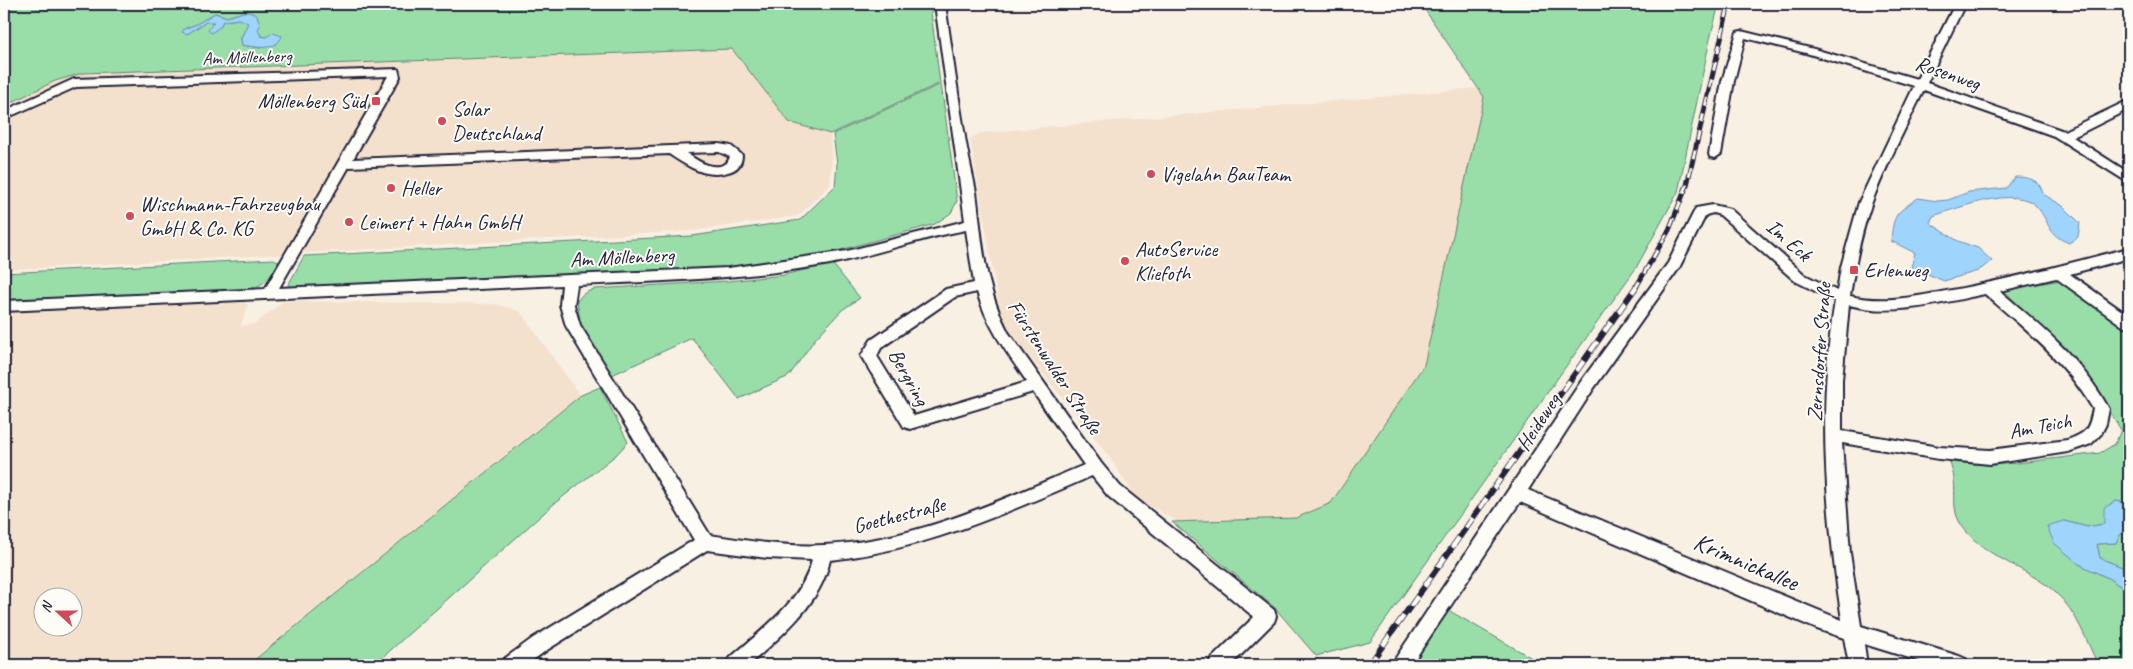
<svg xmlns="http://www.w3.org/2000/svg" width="2133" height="669" font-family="Caveat,sans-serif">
<rect width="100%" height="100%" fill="#f9f0e4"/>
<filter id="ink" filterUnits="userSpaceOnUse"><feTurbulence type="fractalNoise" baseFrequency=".02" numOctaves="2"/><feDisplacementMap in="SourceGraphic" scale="10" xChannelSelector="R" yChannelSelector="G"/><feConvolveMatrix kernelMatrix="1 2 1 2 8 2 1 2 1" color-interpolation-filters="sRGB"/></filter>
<g filter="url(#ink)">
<path fill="#f4e1cd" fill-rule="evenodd" d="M732,49L789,122L830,134L832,164L830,185L798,216L692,231L4,270V106L55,81L83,73Z
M1477,88L1484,97L1424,365L1331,503L1296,518L1178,522L1136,498L1110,458L1002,322L970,139L980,133Z
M240,300L248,305L241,326L255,324L283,301L496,304L520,311L580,395L246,665H4V313L7,309ZM42,596H72V626H42Z"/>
<path fill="#99dda9" stroke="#5e8072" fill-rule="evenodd" d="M4,4H930L940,83L830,134L789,122L732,49L83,73L55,81L4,106ZM247,11L261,36L266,37L275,44L260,48L242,45L241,38L249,22L239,19L223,21L220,27L214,22H206L187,34L184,29L197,24L215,13L227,17Z
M1421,4H1719L1710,39L1678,192L1636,268L1370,642L1316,656L1275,608L1172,522L1296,518L1331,503L1424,365L1484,97Z
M941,84L957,201L951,213L935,224L826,254L728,271L286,289L304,256L692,236L800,220L835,186L837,164L833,134Z
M274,259L279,262C266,284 264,285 240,292L4,301V273Z
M832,263L860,298L842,310L815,339L789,376L739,399L692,338L612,375L581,327L577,301L583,294L594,289L728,281L784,275Z
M2066,279L2129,327V504L2116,501L2104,524L2087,527L2064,521L2047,527L2079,564L2108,578L2129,592V665H2098C2086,640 2077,612 2056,593C2027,566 1979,557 1959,521C1952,508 1956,494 1954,480C1954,474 1951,468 1950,462L1987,465L2018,463L2100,453L2115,444L2121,430L2103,400L2081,373L2004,290Z
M600,387L628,442L616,455L555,503L374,665H248L581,395Z
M2121,533L2129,536V570L2100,558L2097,544L2116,543Z
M1448,610L1544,665H1412Z"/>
<path fill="#9fd4fd" stroke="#6d8daf" d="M247,11L257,15L260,25L258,30L261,36L266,37L273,33L282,36C276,52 255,47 242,45L241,38L248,23L239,19L223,21L220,27L211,33L208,30L214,22H206L187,34L182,32L184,29L197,24L215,13L227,17Z
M2015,177C2028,177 2040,179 2043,194L2063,206L2080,223L2078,237L2069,243C2047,235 2050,222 2037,207C2018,184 1956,209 1933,216L1930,223L1958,241L1978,248L1992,261L1978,271L1944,281L1911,267L1915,253L1891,241C1893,214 1896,213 1918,198L1937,201L1948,200L1969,192L2006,188Z
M2116,501L2129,504V536L2121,533L2116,543L2097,544L2100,558L2129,570V592L2108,578L2079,564L2054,543L2047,526L2064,521L2087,527L2104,524V508Z"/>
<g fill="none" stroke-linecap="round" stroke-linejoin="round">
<g stroke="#22223b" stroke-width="4">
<path id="minor" d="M935,4H945C952,50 958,97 966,143C969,160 973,176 976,192C983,245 983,282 1008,332L1101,463L1120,486L1274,610L1276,616L1274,622L1231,665H1208L1211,659L1254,617L1108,496L1092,476C1006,513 924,550 830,560C820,605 782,635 749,665H726L729,659C760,631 802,602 812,560L767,558L707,550L547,650L526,665H502L504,659L533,638L694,540L566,326L560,305L562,285L4,311V301L265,289L388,76L76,87L4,119V111L74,79L398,69L400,77L353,159L719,144L731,146L742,155C742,164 737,170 728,172C706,179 687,166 669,154L349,167L279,288L728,268L847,251L965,221ZM719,152L730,157L727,163C713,172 698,161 686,153ZM966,230L974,283L946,289L871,340L861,356L904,427L910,429L1033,392L1084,465C1001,500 916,541 824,545C786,547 748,541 710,535L580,325L574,305L577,285C662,281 746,279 830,264C876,255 920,238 966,230ZM977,292C987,326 1007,353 1027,382L914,416L877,356L881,348L955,297Z
M1955,4H1965L1927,83L2064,131L2129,100V109L2073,137L2129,173V183L2054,136L1924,90C1906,127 1887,163 1872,202C1861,232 1855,264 1850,296C1885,304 1918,296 1952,290C2012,279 2070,263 2129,248V258L2070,274L2129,316V328L2124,327L2056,278L2000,291C2043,328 2081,358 2109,409L2106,424L2101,434L2091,444L2068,452L1990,464L1939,459L1842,443L1850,553L1861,626L1959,656L1966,659L1968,665H1932L1864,644L1867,665H1849L1844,638L1817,629L1520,502L1411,665H1391L1582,380L1668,263L1696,208L1713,205L1730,209L1805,275L1837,291L1841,267L1859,202L1914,86L1806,53L1745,38L1734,81L1721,154L1715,158L1710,157L1709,154L1722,81L1737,32L1741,31L1814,49L1917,79ZM1713,213L1720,215L1795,281L1835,301C1817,406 1826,516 1842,620L1528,490L1594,388L1679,268L1706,215ZM1985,294C2025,329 2066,362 2093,409C2089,429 2087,433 2067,440L1990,450L1939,447L1842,431V380L1849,305C1894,317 1941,303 1985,294Z"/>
</g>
<use href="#minor" fill="#fdfcf7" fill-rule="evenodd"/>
<g stroke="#22223b" stroke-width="5">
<path id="rail-far1" d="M1635,289L1669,230L1687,185L1729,4"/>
</g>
<g stroke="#22223b" stroke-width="6">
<path id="rail" d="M1369,665L1636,287"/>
</g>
<use href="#rail-far1" stroke="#fdfcf7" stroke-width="3" stroke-dasharray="9" stroke-linecap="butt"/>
<use href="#rail" stroke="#fdfcf7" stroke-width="4.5" stroke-dasharray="12" stroke-linecap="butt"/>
</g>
</g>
<g fill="#d1495b" stroke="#fdfcf7" stroke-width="2">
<rect x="371" y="96" width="10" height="10" rx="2.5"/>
<circle cx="442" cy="121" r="5"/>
<circle cx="1151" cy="174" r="5"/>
<circle cx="391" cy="188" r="5"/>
<circle cx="130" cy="216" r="5"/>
<circle cx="349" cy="222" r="5"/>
<circle cx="1125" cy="261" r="5"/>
<rect x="1849" y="265" width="10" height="10" rx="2.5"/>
</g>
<g text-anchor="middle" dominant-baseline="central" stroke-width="4" stroke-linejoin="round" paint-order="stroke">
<g font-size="18" fill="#22223b" stroke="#fdfcf7">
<text transform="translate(247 57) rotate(-2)">Am Möllenberg</text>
</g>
<g font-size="21" fill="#22223b" stroke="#fdfcf7">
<text transform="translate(1948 73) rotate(19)">Rosenweg</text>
<text transform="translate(1789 240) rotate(41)">Im Eck</text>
<text transform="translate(622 257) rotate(-3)">Am Möllenberg</text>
<text transform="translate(1819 352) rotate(-86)">Zernsdorfer Straße</text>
<text transform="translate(1055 367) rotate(57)">Fürstenwalder Straße</text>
<text transform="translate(909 377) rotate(61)">Bergring</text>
<text transform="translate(1538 422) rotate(-57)">Heideweg</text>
<text transform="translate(2040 426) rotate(-11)">Am Teich</text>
<text transform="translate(899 515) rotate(-14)">Goethestraße</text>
</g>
<g font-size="21" fill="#22223b" stroke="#fdfcf7" text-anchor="start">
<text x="366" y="101" text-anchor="end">Möllenberg Süd</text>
<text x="452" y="109">Solar<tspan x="452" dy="24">Deutschland</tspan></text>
<text x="1161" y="174">Vigelahn BauTeam</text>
<text x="401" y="188">Heller</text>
<text x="140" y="204">Wischmann-Fahrzeugbau<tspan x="140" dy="24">GmbH &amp; Co. KG</tspan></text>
<text x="359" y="222">Leimert + Hahn GmbH</text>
<text x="1135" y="249">AutoService<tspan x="1135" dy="24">Kliefoth</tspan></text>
<text x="1864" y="270">Erlenweg</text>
</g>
<g font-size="25" fill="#22223b" stroke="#fdfcf7">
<text transform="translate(1746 562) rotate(23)">Krimnickallee</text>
</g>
</g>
<rect width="2133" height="669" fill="none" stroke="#fdfcf7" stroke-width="20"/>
<rect x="10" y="10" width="2113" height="649" fill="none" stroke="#22223b" stroke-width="2" filter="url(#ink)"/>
<g transform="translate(58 612) rotate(291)"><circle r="24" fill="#fdfcf7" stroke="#a5a5ac"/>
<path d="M0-4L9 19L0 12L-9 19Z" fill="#d1495b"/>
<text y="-8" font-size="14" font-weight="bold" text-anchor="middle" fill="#22223b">N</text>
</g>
</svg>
